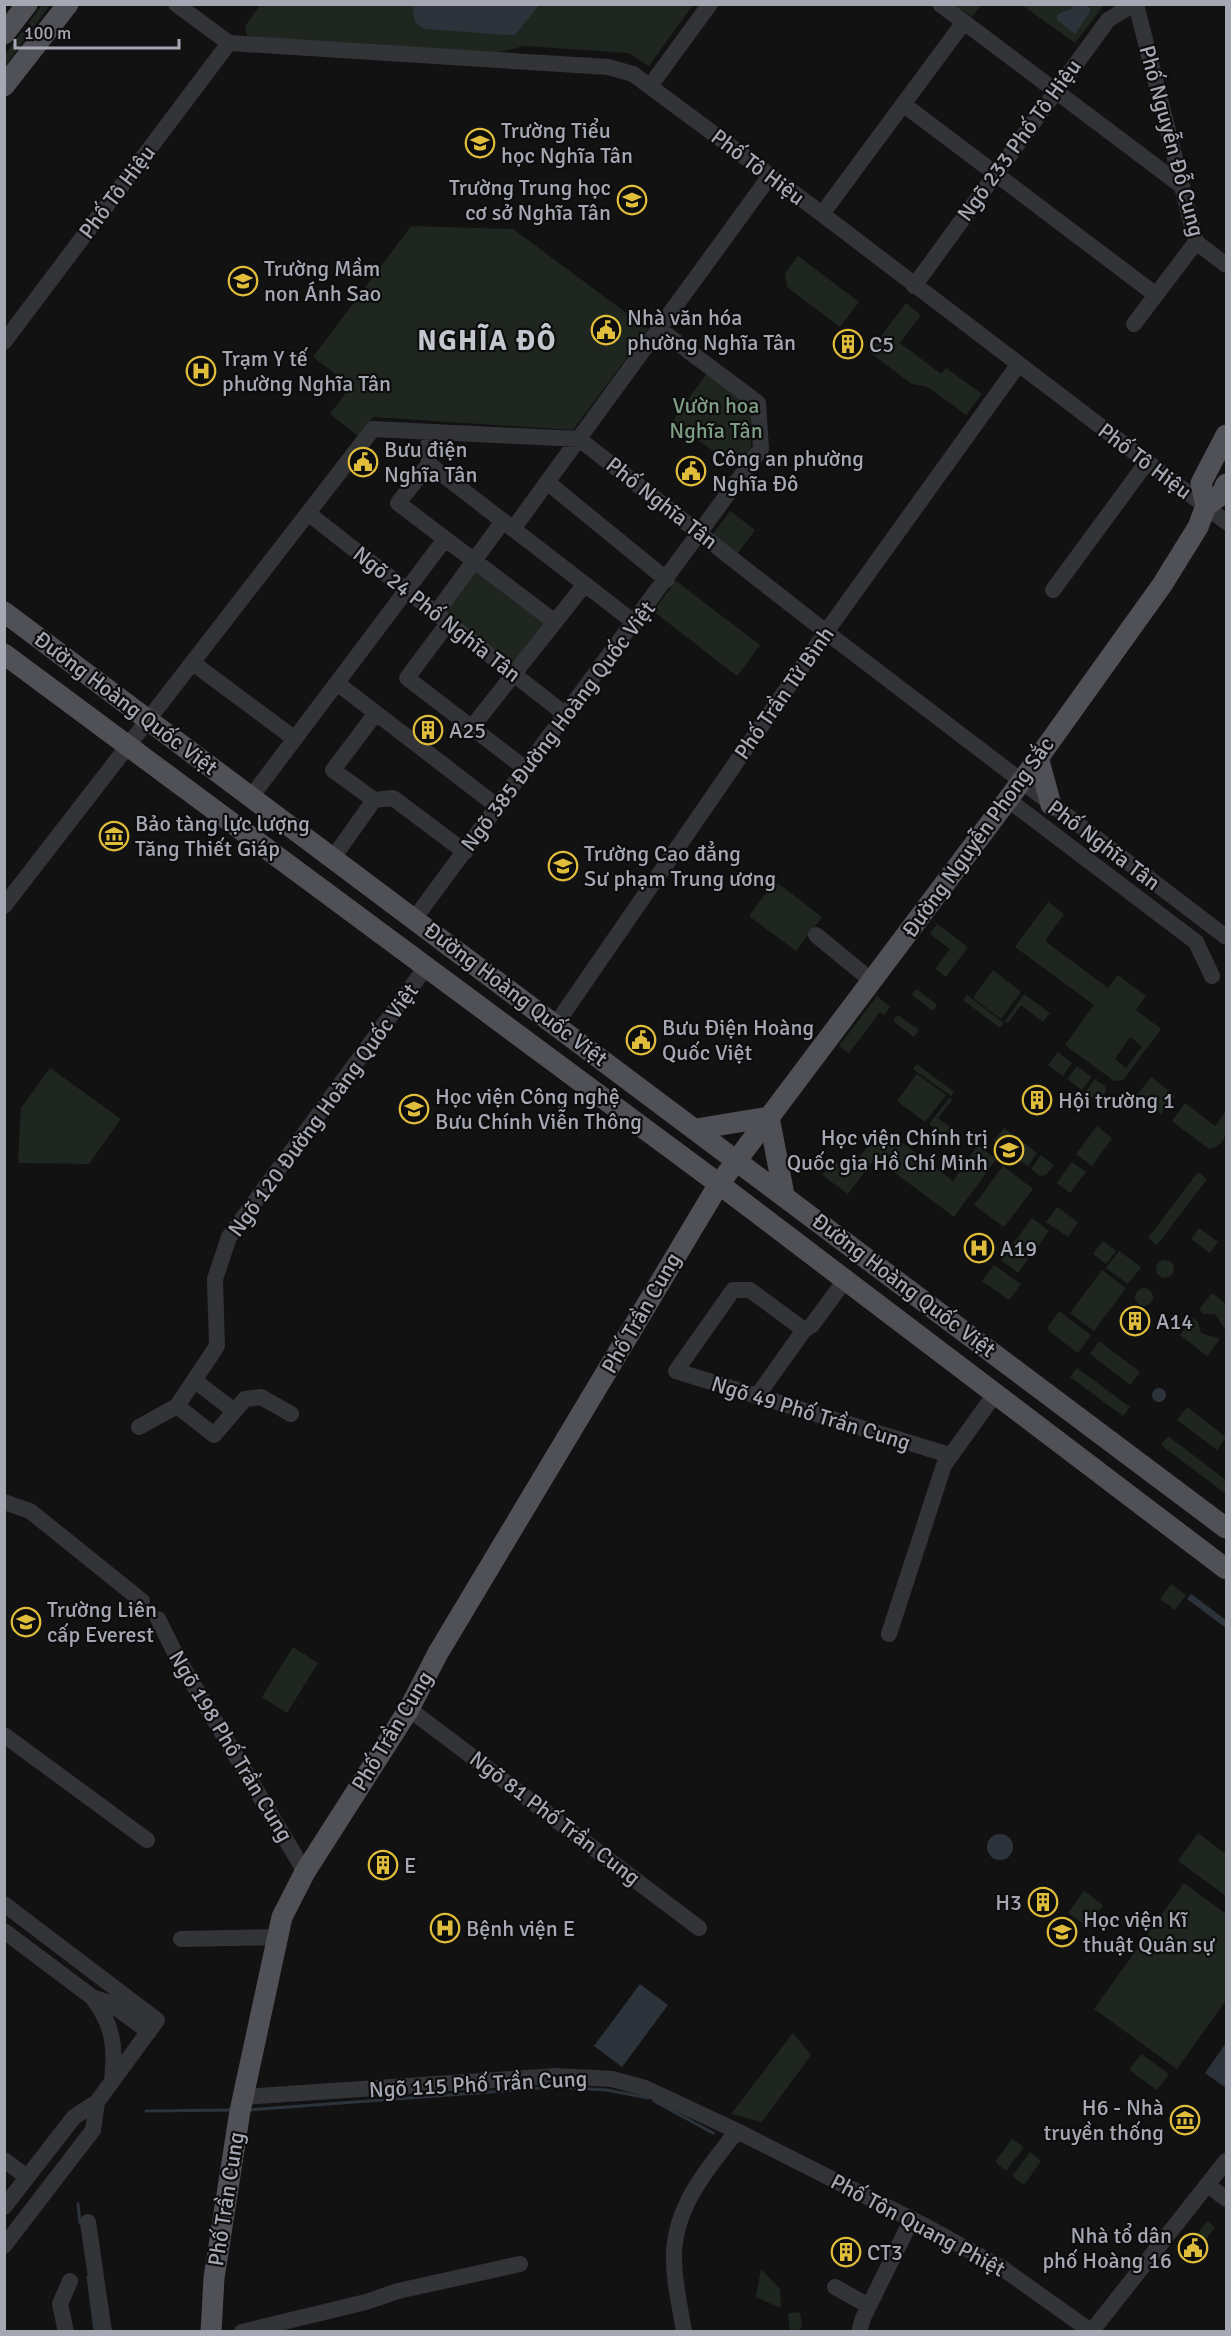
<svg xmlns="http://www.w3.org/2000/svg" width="1231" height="2336" font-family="Signika,sans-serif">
<rect width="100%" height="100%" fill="#121213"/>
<path fill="#1f2620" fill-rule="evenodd" d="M42,5H50L5,66V55Z
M260,5H693L649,66L629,53L524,46L489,55L247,36L245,26Z
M955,5H981L972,17Z
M1022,5H1104L1075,43Z
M411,226L513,229L648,329L573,430L373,417L358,436L330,414L351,386L313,357Z
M798,256L859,302L840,327L787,287L785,273Z
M906,303L921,315L900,343L941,374L946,368L982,394L966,415L928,387L912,384L869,352Z
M707,373L751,406V451L739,469L672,422Z
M730,511L755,530L738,553L713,534Z
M477,569L547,623L515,665L444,611Z
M676,581L760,645L737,676L653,611Z
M775,881L822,917L796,951L749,916Z
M1048,902L1064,914L1045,941L1108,988L1118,975L1146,996L1136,1010L1161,1029L1123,1080L1114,1081L1065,1045L1094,1005L1015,947ZM1130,1037L1142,1046L1126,1068L1115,1059Z
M937,924L968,947L946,977L935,969L950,949L930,934Z
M993,970L1021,992L1001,1019L973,998Z
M916,989L937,1005L933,1011L912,995Z
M1024,994L1050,1013L1043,1022L1021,1005L1008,1023L1005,1021Z
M967,995L1004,1023L1000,1028L963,1000Z
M877,996L890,1007L884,1015L880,1012L849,1053L839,1046Z
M898,1015L919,1030L914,1037L893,1021Z
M1058,1052L1072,1063L1063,1076L1048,1065Z
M917,1064L954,1092L951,1096L913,1069Z
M1077,1066L1092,1077L1082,1090L1067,1079Z
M50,1068L121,1119L89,1164L18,1163L21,1108Z
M917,1074L946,1095L925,1122L897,1101Z
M1151,1077L1175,1096L1161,1114L1137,1095Z
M1095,1079L1105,1086L1106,1091L1098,1102L1085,1092Z
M949,1098L952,1100L938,1118L960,1135L954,1143L929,1124Z
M1185,1103L1215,1126L1226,1111C1227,1129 1229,1144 1209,1149L1172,1121Z
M1097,1126L1112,1138L1092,1166L1076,1154Z
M882,1127L953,1181L978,1145L996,1159L954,1217L875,1158L848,1194L822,1175L833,1160L849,1171Z
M1004,1128L1019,1139L1009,1152L994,1141Z
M1023,1142L1037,1153L1028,1166L1013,1155Z
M1041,1155L1054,1165L1046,1175L1040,1176L1031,1169Z
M1072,1162L1086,1172L1070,1193L1057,1183Z
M1003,1166L1033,1189L1004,1227L974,1205Z
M1198,1172L1207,1179L1157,1245L1148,1238Z
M1057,1207L1078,1222L1068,1237L1046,1222Z
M1032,1218L1049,1231L1018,1273L1001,1260Z
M1199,1228L1218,1242L1210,1253L1191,1239Z
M1103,1241L1116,1251L1106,1264L1093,1254Z
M1119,1251L1141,1267L1128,1284L1106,1268Z
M1156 1269a9 9 0 1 1 18 0a9 9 0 1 1-18 0Z
M994,1265L1021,1284L1009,1300L982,1281Z
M1102,1270L1126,1288L1094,1331L1070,1313Z
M1135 1297a9 9 0 1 1 18 0a9 9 0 1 1-18 0Z
M1212,1293L1226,1304V1331L1215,1314H1204L1199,1310Z
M1059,1311L1091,1335L1078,1353L1049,1331L1048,1327Z
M1193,1318L1198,1322L1201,1333L1220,1339L1207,1356L1180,1335Z
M1099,1341L1140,1372L1130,1385L1090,1354Z
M1077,1368L1130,1407L1123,1416L1070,1377Z
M1187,1407L1226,1437L1217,1450L1177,1420Z
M1168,1436L1226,1480V1494L1161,1445Z
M1171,1584L1186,1595L1175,1610L1160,1599Z
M293,1647L318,1663L287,1713L262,1697Z
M1198,1833L1226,1854V1896L1178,1861Z
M1184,1883L1226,1914V2000L1177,2069L1094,2009Z
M1084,1891L1103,1905L1088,1927L1068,1913Z
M793,2033L811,2055L762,2122L731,2114Z
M1141,2054L1169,2074L1157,2090L1129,2070Z
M1012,2139L1024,2147L1006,2171L995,2162Z
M1030,2152L1041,2161L1024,2185L1012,2176Z
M1207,2221L1215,2227L1203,2243L1195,2237Z
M761,2269L780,2289L781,2308L756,2297Z
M794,2312L800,2313L802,2327L797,2331H790L788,2314Z"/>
<path fill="#2d333b" d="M413,5V4L539,5L515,35H508L426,29C414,25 413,17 413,5Z
M1072,5H1087L1091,10L1075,34L1057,20L1058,14L1073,8Z
M1152 1395a7 7 0 1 1 14 0a7 7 0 1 1-14 0Z
M1191,1594L1226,1620V1628L1187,1599Z
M987 1847a13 13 0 1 1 26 0a13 13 0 1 1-26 0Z
M640,1984L668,2005L622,2067L594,2046Z
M1226,2043V2088L1205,2073Z"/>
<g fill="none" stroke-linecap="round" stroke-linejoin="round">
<path stroke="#2d333b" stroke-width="3" d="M654,2101L713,2133
M248,2110L556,2087L607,2090L648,2098
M146,2111L233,2110
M78,2204L80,2223
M88,2277L95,2332"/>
<path stroke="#333438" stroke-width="16" d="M176,4L229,43L608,67L633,74L822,214L1226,522
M940,4L1182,186
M1136,4L1196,242L1226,265
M650,86L710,4
M903,104L1156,295
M822,214L964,22
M914,286L1108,20L1134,4
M1134,324L1196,242
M4,342L229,43
M429,432V464L398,503L555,622
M429,464L635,623
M547,482L667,580
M309,514L566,715
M513,529L770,176
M1053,590L1147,462
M436,613L503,521
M448,623L407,678L526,769
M193,663L295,739
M337,683L498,807
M376,713L333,770L374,800L393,798L465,852
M472,727L585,584
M251,797L445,539
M1007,799L1196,942L1212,976
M333,858L374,800
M4,906L373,429L579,439L826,632L1226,937
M415,918L761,449L758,403L659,329
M816,935L872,981
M556,1024L826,632L1018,365
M804,1330L750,1290H733L676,1371L946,1454
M194,1380L233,1410
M757,1396L804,1330L812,1325L845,1280
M177,1406L214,1435L245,1399L261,1397L291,1414
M139,1427L177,1406L217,1346L215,1279L229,1237L426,967
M4,1502L30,1511L142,1601
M158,1619L178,1659L305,1872
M889,1634L944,1465L995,1394
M409,1709L699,1928
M4,1735L147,1840
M4,1904L157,2020L97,2102L74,2117L4,2207
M4,1931L92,1997L110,2003L149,2032
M181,1939L278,1937
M92,1997C113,2024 116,2047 112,2080
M244,2097L556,2076L612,2079L645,2088L737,2131L927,2227L1002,2268L1092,2332
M4,2160L27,2177
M1208,2185L1226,2199
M88,2222L104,2332
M4,2246L93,2130L97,2102
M835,2287L869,2306
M66,2332L60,2304L70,2281
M242,2332L366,2302L398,2291L520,2264
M684,2332C680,2306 673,2278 674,2253C676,2204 709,2167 737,2131
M859,2332L863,2318L912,2219
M1091,2332L1226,2161"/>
<path stroke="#505057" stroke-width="21" d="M4,34L27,4
M4,86L68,4
M1206,506L1221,495L1226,484
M4,612L1226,1528
M4,654L719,1184L1226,1569
M1038,757L1051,805
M769,1117L784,1195
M696,1129L769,1117
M211,2332L214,2278L240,2111L282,1917L305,1872L409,1709L438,1653L719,1184L1021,782L1162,585L1198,527L1206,506L1201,483L1226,435"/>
</g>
<defs>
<g id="school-ring" transform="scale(1.5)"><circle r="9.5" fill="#0d0d0e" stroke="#e1bd3c" stroke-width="1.5"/><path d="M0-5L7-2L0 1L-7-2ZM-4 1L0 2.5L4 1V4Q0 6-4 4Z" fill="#e1bd3c"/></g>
<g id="civic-ring" transform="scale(1.5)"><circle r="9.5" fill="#0d0d0e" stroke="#e1bd3c" stroke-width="1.5"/><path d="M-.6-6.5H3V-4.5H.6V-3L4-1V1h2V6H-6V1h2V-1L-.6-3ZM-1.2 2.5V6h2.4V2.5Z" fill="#e1bd3c"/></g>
<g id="building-ring" transform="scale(1.5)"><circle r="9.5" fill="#0d0d0e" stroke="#e1bd3c" stroke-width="1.5"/><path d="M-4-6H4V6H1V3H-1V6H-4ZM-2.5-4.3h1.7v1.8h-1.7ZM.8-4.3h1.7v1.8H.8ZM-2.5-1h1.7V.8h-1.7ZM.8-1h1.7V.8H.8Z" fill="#e1bd3c"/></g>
<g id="hospital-ring" transform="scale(1.5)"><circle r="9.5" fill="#0d0d0e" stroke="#e1bd3c" stroke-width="1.5"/><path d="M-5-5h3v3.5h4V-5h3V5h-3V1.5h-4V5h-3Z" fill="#e1bd3c"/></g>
<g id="museum-ring" transform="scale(1.5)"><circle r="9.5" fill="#0d0d0e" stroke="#e1bd3c" stroke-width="1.5"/><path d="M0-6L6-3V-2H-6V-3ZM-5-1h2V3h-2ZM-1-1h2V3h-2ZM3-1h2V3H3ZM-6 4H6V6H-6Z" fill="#e1bd3c"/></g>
<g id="university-ring" transform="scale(1.5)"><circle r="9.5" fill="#0d0d0e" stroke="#e1bd3c" stroke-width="1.5"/><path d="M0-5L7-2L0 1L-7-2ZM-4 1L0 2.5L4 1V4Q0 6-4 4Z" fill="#e1bd3c"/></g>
</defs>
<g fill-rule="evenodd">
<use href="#school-ring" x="480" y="143"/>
<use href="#school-ring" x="632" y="200"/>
<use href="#school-ring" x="243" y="281"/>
<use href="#civic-ring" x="606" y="330"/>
<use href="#building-ring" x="848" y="344"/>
<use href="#hospital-ring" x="201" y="371"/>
<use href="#civic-ring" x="363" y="462"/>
<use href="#civic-ring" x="691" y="471"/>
<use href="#building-ring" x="428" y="730"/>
<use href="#museum-ring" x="114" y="836"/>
<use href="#university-ring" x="563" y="866"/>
<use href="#civic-ring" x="641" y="1040"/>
<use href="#building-ring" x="1037" y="1100"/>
<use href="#university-ring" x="414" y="1109"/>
<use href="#university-ring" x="1009" y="1150"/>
<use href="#hospital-ring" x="979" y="1248"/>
<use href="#building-ring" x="1135" y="1321"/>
<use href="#school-ring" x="26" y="1622"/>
<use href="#building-ring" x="383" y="1865"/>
<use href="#building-ring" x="1043" y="1902"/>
<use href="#hospital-ring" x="445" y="1928"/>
<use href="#university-ring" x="1062" y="1932"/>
<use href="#museum-ring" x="1185" y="2120"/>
<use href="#civic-ring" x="1193" y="2248"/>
<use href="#building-ring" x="846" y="2252"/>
</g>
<g text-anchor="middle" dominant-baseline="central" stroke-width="4.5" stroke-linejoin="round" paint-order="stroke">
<g font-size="22" fill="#a5a7b3" stroke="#0d0d0e" text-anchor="start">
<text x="501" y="130">Trường Tiểu<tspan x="501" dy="25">học Nghĩa Tân</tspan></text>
<text x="611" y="187" text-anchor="end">Trường Trung học<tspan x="611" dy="25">cơ sở Nghĩa Tân</tspan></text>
<text x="264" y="268">Trường Mầm<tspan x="264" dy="25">non Ánh Sao</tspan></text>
<text x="627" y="317">Nhà văn hóa<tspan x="627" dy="25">phường Nghĩa Tân</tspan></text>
<text x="869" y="344">C5</text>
<text x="222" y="358">Trạm Y tế<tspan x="222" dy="25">phường Nghĩa Tân</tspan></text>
<text x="384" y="449">Bưu điện<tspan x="384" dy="25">Nghĩa Tân</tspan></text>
<text x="712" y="458">Công an phường<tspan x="712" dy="25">Nghĩa Đô</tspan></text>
<text x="449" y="730">A25</text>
<text x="135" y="823">Bảo tàng lực lượng<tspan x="135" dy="25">Tăng Thiết Giáp</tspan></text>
<text x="584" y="853">Trường Cao đẳng<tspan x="584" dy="25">Sư phạm Trung ương</tspan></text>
<text x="662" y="1027">Bưu Điện Hoàng<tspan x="662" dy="25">Quốc Việt</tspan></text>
<text x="435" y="1096">Học viện Công nghệ<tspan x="435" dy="25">Bưu Chính Viễn Thông</tspan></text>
<text x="1058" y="1100">Hội trường 1</text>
<text x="988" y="1137" text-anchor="end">Học viện Chính trị<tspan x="988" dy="25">Quốc gia Hồ Chí Minh</tspan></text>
<text x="1000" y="1248">A19</text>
<text x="1156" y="1321">A14</text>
<text x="47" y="1609">Trường Liên<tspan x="47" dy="25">cấp Everest</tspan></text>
<text x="404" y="1865">E</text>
<text x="1022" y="1902" text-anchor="end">H3</text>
<text x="1083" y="1919">Học viện Kĩ<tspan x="1083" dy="25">thuật Quân sự</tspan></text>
<text x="466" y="1928">Bệnh viện E</text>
<text x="1164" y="2107" text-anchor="end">H6 - Nhà<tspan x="1164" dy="25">truyền thống</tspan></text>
<text x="1172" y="2235" text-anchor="end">Nhà tổ dân<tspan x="1172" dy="25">phố Hoàng 16</tspan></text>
<text x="867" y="2252">CT3</text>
</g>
<g font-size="22" fill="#a5a7b3" stroke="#0d0d0e">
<text transform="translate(1019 140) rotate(-54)">Ngõ 233 Phố Tô Hiệu</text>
<text transform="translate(1172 141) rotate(75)">Phố Nguyễn Đỗ Cung</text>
<text transform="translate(758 167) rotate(37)">Phố Tô Hiệu</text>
<text transform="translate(117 192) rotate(-53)">Phố Tô Hiệu</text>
<text transform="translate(1145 461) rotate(37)">Phố Tô Hiệu</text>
<text transform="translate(662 503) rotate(38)">Phố Nghĩa Tân</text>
<text transform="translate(437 614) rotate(38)">Ngõ 24 Phố Nghĩa Tân</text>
<text transform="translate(784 693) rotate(-55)">Phố Trần Tử Bình</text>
<text transform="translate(126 703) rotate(37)">Đường Hoàng Quốc Việt</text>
<text transform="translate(558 726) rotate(-53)">Ngõ 385 Đường Hoàng Quốc Việt</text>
<text transform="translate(978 837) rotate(-54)">Đường Nguyễn Phong Sắc</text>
<text transform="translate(1104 845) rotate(37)">Phố Nghĩa Tân</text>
<text transform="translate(516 994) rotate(37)">Đường Hoàng Quốc Việt</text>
<text transform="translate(323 1110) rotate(-54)">Ngõ 120 Đường Hoàng Quốc Việt</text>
<text transform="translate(904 1285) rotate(37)">Đường Hoàng Quốc Việt</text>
<text transform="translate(641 1313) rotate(-60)">Phố Trần Cung</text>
<text transform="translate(811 1413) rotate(17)">Ngõ 49 Phố Trần Cung</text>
<text transform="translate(392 1731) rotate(-59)">Phố Trần Cung</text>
<text transform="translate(231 1746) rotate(59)">Ngõ 198 Phố Trần Cung</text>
<text transform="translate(555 1818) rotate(37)">Ngõ 81 Phố Trần Cung</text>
<text transform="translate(478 2084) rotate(-3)">Ngõ 115 Phố Trần Cung</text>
<text transform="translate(226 2199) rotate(-81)">Phố Trần Cung</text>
<text transform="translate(918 2225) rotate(28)">Phố Tôn Quang Phiệt</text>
</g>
<g font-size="22" fill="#7d9c83" stroke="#0d0d0e">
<text x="716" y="405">Vườn hoa<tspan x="716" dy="25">Nghĩa Tân</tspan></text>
</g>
<g font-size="28" font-weight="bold" letter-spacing="1.5" fill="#c5c7cf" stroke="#0d0d0e">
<text x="487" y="341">NGHĨA ĐÔ</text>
</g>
</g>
<rect width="1231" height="2336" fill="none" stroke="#a5a7b3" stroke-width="12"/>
<path d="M15 39v9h164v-9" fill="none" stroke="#a5a7b3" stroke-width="3"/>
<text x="24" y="39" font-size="18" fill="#a5a7b3" stroke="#0d0d0e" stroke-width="4.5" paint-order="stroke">100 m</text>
</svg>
